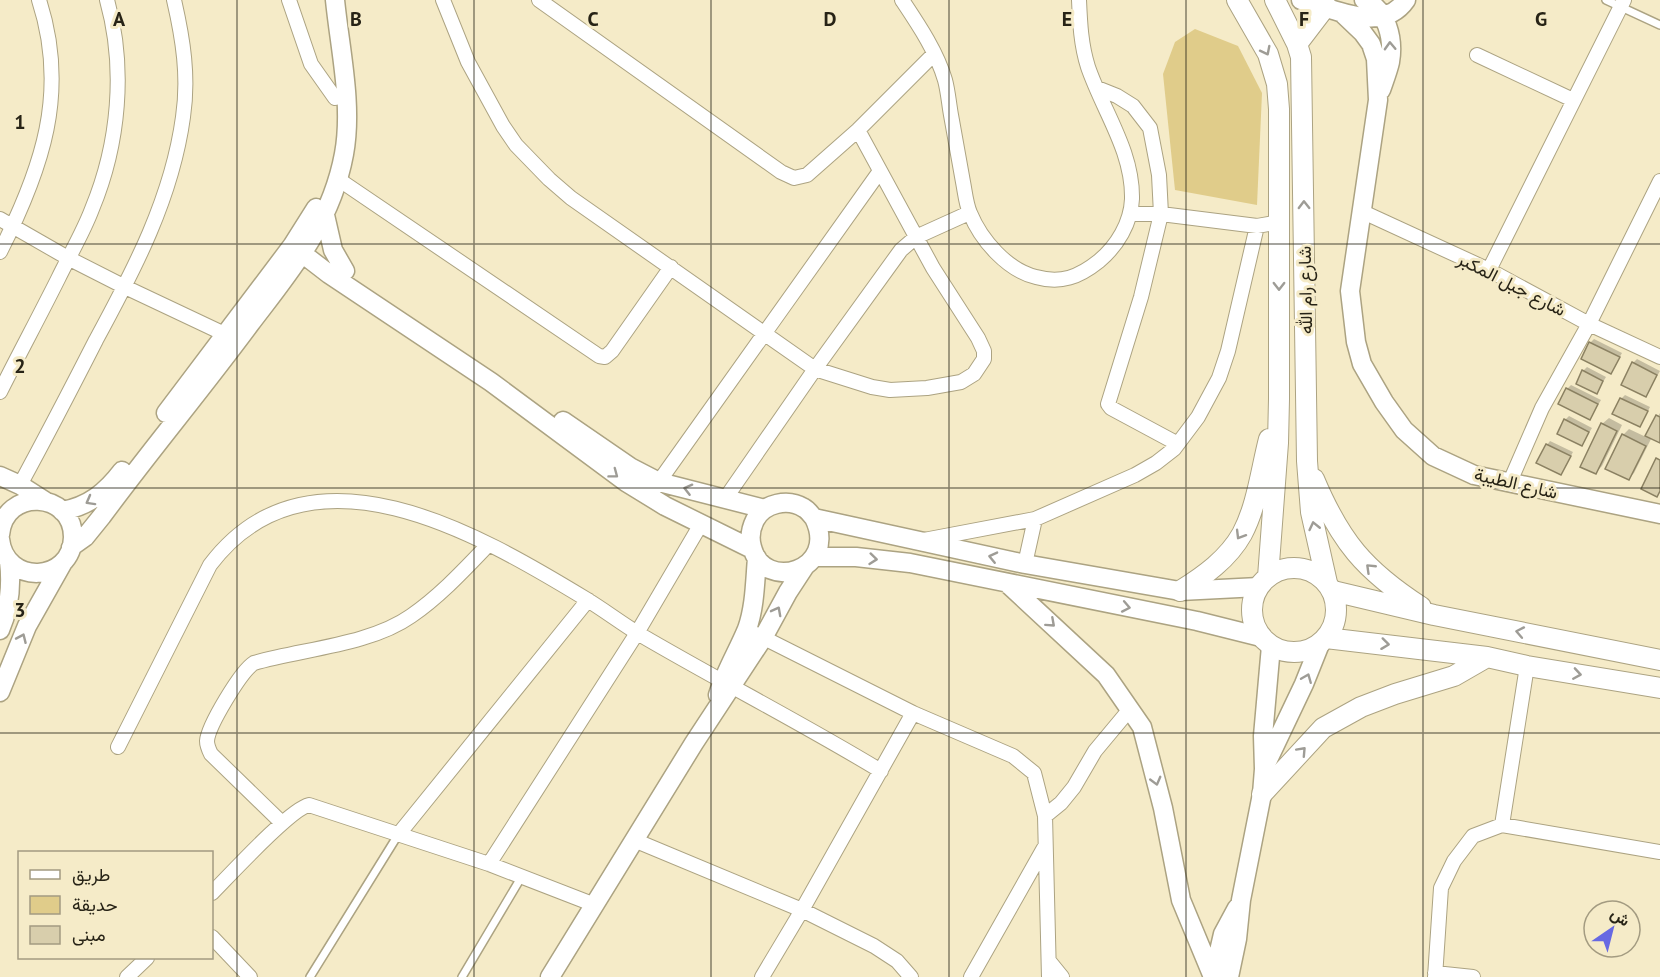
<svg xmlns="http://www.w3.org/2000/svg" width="1660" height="977" font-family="'PT Sans',Vazirmatn,sans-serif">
<rect width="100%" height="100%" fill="#f5ebc8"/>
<path fill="#e0cc8a" d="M1195,29L1238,46L1262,93L1257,205L1175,190L1163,74L1175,42Z"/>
<path fill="#0003" d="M1594,339L1622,353L1611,372L1590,343Z
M1637,359L1660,371L1646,395L1633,363Z
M1587,367L1606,377L1597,392L1583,371Z
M1571,385L1601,400L1590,418L1567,389Z
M1625,395L1650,407L1640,426L1621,399Z
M1660,413V441L1652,437L1634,473L1628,479L1623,435L1629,429L1646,437Z
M1569,416L1592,428L1582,444L1565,420Z
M1609,418L1622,425L1602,466L1596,472L1602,424Z
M1550,441L1573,452L1561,474L1547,445Z"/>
<path fill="#d8ceac" stroke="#8b8162" stroke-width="1.5" d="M1589,342L1620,357L1611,374L1581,359Z
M1632,362L1657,375L1646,397L1621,385Z
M1582,370L1603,381L1597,394L1576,384Z
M1566,388L1598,404L1590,420L1558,404Z
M1620,398L1648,411L1640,427L1612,414Z
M1656,415L1660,417V443L1645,436Z
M1564,419L1589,432L1582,446L1557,434Z
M1601,423L1617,431L1596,474L1580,467Z
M1622,434L1646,446L1629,480L1605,469Z
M1546,444L1571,456L1561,475L1536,463Z
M1656,458L1660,460V491L1657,497L1641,489Z"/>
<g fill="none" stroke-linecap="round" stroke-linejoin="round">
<g stroke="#aca382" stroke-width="10">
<path id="service" d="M1606,0L1660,25
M310,977L398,835
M462,977L522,876"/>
</g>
<g stroke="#aca382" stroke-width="16">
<path id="minor" d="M289,0L311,64L335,98
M443,0L468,62L503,126L516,145L549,179L571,198L815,369L872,387L890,390L927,388L961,382L974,374L984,359V351L978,338L933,268L858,130
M539,0L781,172L794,178L807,175L858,130L934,54
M902,0C918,24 937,52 945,80C948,91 949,104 951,115C955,138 959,160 963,182C965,192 966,204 970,213C981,240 1007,270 1036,277C1061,284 1079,277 1099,261C1117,246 1131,223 1132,199C1133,151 1103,111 1088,67C1081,45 1080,23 1079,0
M1477,55L1573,100
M1097,88L1117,96L1133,106L1150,128L1159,175L1161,214L1141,297L1108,404L1111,408L1178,444
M338,179L599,356L605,357L612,351L671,267
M1363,212L1489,270L1589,324L1660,357
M1131,214H1161L1257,226L1279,222
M0,219L68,258L125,287L233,338
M0,252C42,169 69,92 39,0
M1489,270L1624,0
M0,392C19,354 39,317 58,279C69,256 83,233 92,209C119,144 126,68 107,0
M1509,484L1542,408L1589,324L1660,181
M20,485C46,437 71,389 96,340C134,270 172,198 183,117C189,77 183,39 174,0
M653,490L880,171
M725,499L815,369L901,250L916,237L969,213
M924,540L1035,519L1135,475L1156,463L1174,449L1198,417L1219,378L1228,351L1257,226
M1025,564L1035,519
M756,634L913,713L1013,756L1034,773L1045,816L1049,977
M118,747L210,565C309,434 479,534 586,599C604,610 621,623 639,634C719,681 802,723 881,771
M1045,816L1061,803L1074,787L1095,751L1130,709
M282,823L211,754C209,750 207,746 207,741C208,726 241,671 254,663C302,649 370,645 411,616C440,596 464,570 488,545
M1502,825L1527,666
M398,835L588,600
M634,840L802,910L874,946L897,961L911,977
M489,864L637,633L701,524
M212,893C229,876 290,809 309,805L489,864L595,905
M212,937L250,977
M1049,961L1062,977
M1435,973L1473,977
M127,977L147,958
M762,977L802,910L913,713
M971,977L1044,848
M1435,977L1441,888L1454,861L1473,836L1502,825L1660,852"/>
</g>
<g stroke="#aca382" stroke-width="21">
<path id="tertiary" d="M1301,0C1334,8 1382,35 1406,0
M1364,0C1387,9 1394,39 1390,62C1388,71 1384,81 1381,90
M1342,13L1363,33L1371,44L1376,59L1378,100L1350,291L1356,342L1362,364L1384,402L1404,430L1433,456L1474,475L1660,514
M325,215L333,250L345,271
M294,247L329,274L491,382L626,482L665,506L752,549
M166,413L292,246L316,208
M563,421L630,467L659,482L765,509
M0,476L20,485L45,501
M62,511C89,506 106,492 122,471
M814,518C840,571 763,593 752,547C749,537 751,528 755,520C764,503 788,498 804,508C808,510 811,515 814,518L1025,564L1180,591L1259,587
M0,535C4,487 73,491 73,537C72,583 5,586 0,539
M71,547L85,537L102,516C150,451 202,389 250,324C291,270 331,224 344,154C353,105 340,50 335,0
M815,557H856L910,563L1197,621L1261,637
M1008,584L1106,675L1142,727L1163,808L1181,900L1213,977
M0,630C10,607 12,586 9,561
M0,692L27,626L62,564
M718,695C725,672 738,651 747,629C755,607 755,581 757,558
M1266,764L1304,684L1320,644
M550,977L694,743L763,638L788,592L805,566
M1213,977L1223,934L1237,908
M1229,977L1237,939L1241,900L1262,794L1264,769L1263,736L1271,646"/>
</g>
<g stroke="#aca382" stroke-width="22">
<path id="secondary" d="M1237,0L1268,54L1277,84L1279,109V399L1278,443L1268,577
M1275,0L1297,44L1301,57L1307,461L1311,512L1327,583
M1297,44L1326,6
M1314,479C1340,541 1364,570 1421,607
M1252 610a42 42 0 1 1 84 0a42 42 0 1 1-84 0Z
M1180,591C1204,576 1228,559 1242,534C1257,506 1261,470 1269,439
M1333,591L1434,615L1660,660
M1326,638L1487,657L1527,666L1660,688
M1262,794L1323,728L1361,707L1395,694L1454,676L1487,657"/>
</g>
<use href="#service" stroke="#fff" stroke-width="7"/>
<use href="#minor" stroke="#fff" stroke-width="14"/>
<use href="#tertiary" stroke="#fff" stroke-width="18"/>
<use href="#secondary" stroke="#fff" stroke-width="20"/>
</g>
<defs><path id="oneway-chevron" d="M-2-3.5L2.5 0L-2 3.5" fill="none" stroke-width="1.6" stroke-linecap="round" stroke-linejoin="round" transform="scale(1.5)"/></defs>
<g stroke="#9e9c96">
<use href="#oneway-chevron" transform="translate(1390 46) rotate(-92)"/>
<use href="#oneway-chevron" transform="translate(1266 51) rotate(63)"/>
<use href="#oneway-chevron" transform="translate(1304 205) rotate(-91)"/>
<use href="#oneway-chevron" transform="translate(1279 286) rotate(90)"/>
<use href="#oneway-chevron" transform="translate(614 474) rotate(37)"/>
<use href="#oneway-chevron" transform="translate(688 489) rotate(-166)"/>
<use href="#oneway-chevron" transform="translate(90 501) rotate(151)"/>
<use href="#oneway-chevron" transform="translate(1314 526) rotate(-103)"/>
<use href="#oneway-chevron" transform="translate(1240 535) rotate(121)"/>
<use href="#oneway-chevron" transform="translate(993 557) rotate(-167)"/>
<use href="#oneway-chevron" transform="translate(873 559) rotate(6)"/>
<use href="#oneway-chevron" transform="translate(1370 568) rotate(-136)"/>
<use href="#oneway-chevron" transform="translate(1126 607) rotate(11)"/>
<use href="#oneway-chevron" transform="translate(777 611) rotate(-62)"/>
<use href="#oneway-chevron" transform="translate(1051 623) rotate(42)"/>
<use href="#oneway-chevron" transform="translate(1520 632) rotate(-169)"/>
<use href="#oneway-chevron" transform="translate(22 638) rotate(-66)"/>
<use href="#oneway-chevron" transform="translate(1385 644) rotate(7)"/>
<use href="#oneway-chevron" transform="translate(1577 674) rotate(9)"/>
<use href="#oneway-chevron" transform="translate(1307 678) rotate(-68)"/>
<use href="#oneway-chevron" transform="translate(1302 751) rotate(-47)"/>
<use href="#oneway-chevron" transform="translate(1156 781) rotate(75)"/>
</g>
<path fill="none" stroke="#272316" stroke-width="1.5" stroke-opacity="0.55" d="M237,0V977M474,0V977M711,0V977M949,0V977M1186,0V977M1423,0V977M0,244H1660M0,488H1660M0,733H1660"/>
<g text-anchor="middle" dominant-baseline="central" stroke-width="6" stroke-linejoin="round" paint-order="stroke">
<g font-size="18" fill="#272316" stroke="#f5ebc8">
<text transform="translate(1512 284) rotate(27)">شارع جبل المكبر</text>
<text transform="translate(1305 290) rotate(-91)">شارع رام الله</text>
<text transform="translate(1516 483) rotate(13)">شارع الطيبة</text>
</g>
</g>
<g font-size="20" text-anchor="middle" font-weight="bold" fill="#272316" stroke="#f5ebc8" stroke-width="6" stroke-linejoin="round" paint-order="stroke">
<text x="119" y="26">A</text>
<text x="356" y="26">B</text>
<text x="593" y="26">C</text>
<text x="830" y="26">D</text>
<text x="1067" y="26">E</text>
<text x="1304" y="26">F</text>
<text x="1541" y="26">G</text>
<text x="20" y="129">1</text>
<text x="20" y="373">2</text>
<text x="20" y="617">3</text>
</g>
<rect x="18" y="851" width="195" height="108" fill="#f5ebc8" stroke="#a39b81" stroke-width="1.5"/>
<rect x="30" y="870" width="30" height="9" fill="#ffffff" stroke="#a39b81" stroke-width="1.5"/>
<text x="72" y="881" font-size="18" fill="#272316">طريق</text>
<rect x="30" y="896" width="30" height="18" fill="#e0cc8a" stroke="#a39b81" stroke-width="1.5"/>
<text x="72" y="911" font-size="18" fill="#272316">حديقة</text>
<rect x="30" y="926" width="30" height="18" fill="#d8ceac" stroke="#a39b81" stroke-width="1.5"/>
<text x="72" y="941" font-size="18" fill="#272316">مبنى</text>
<g transform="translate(1612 929) rotate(35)"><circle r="28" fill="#f5ebc8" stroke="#a39b81" stroke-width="1.5"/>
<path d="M0-4.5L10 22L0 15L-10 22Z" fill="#6769e2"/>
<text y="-9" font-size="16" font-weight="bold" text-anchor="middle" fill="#272316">ش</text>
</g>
</svg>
